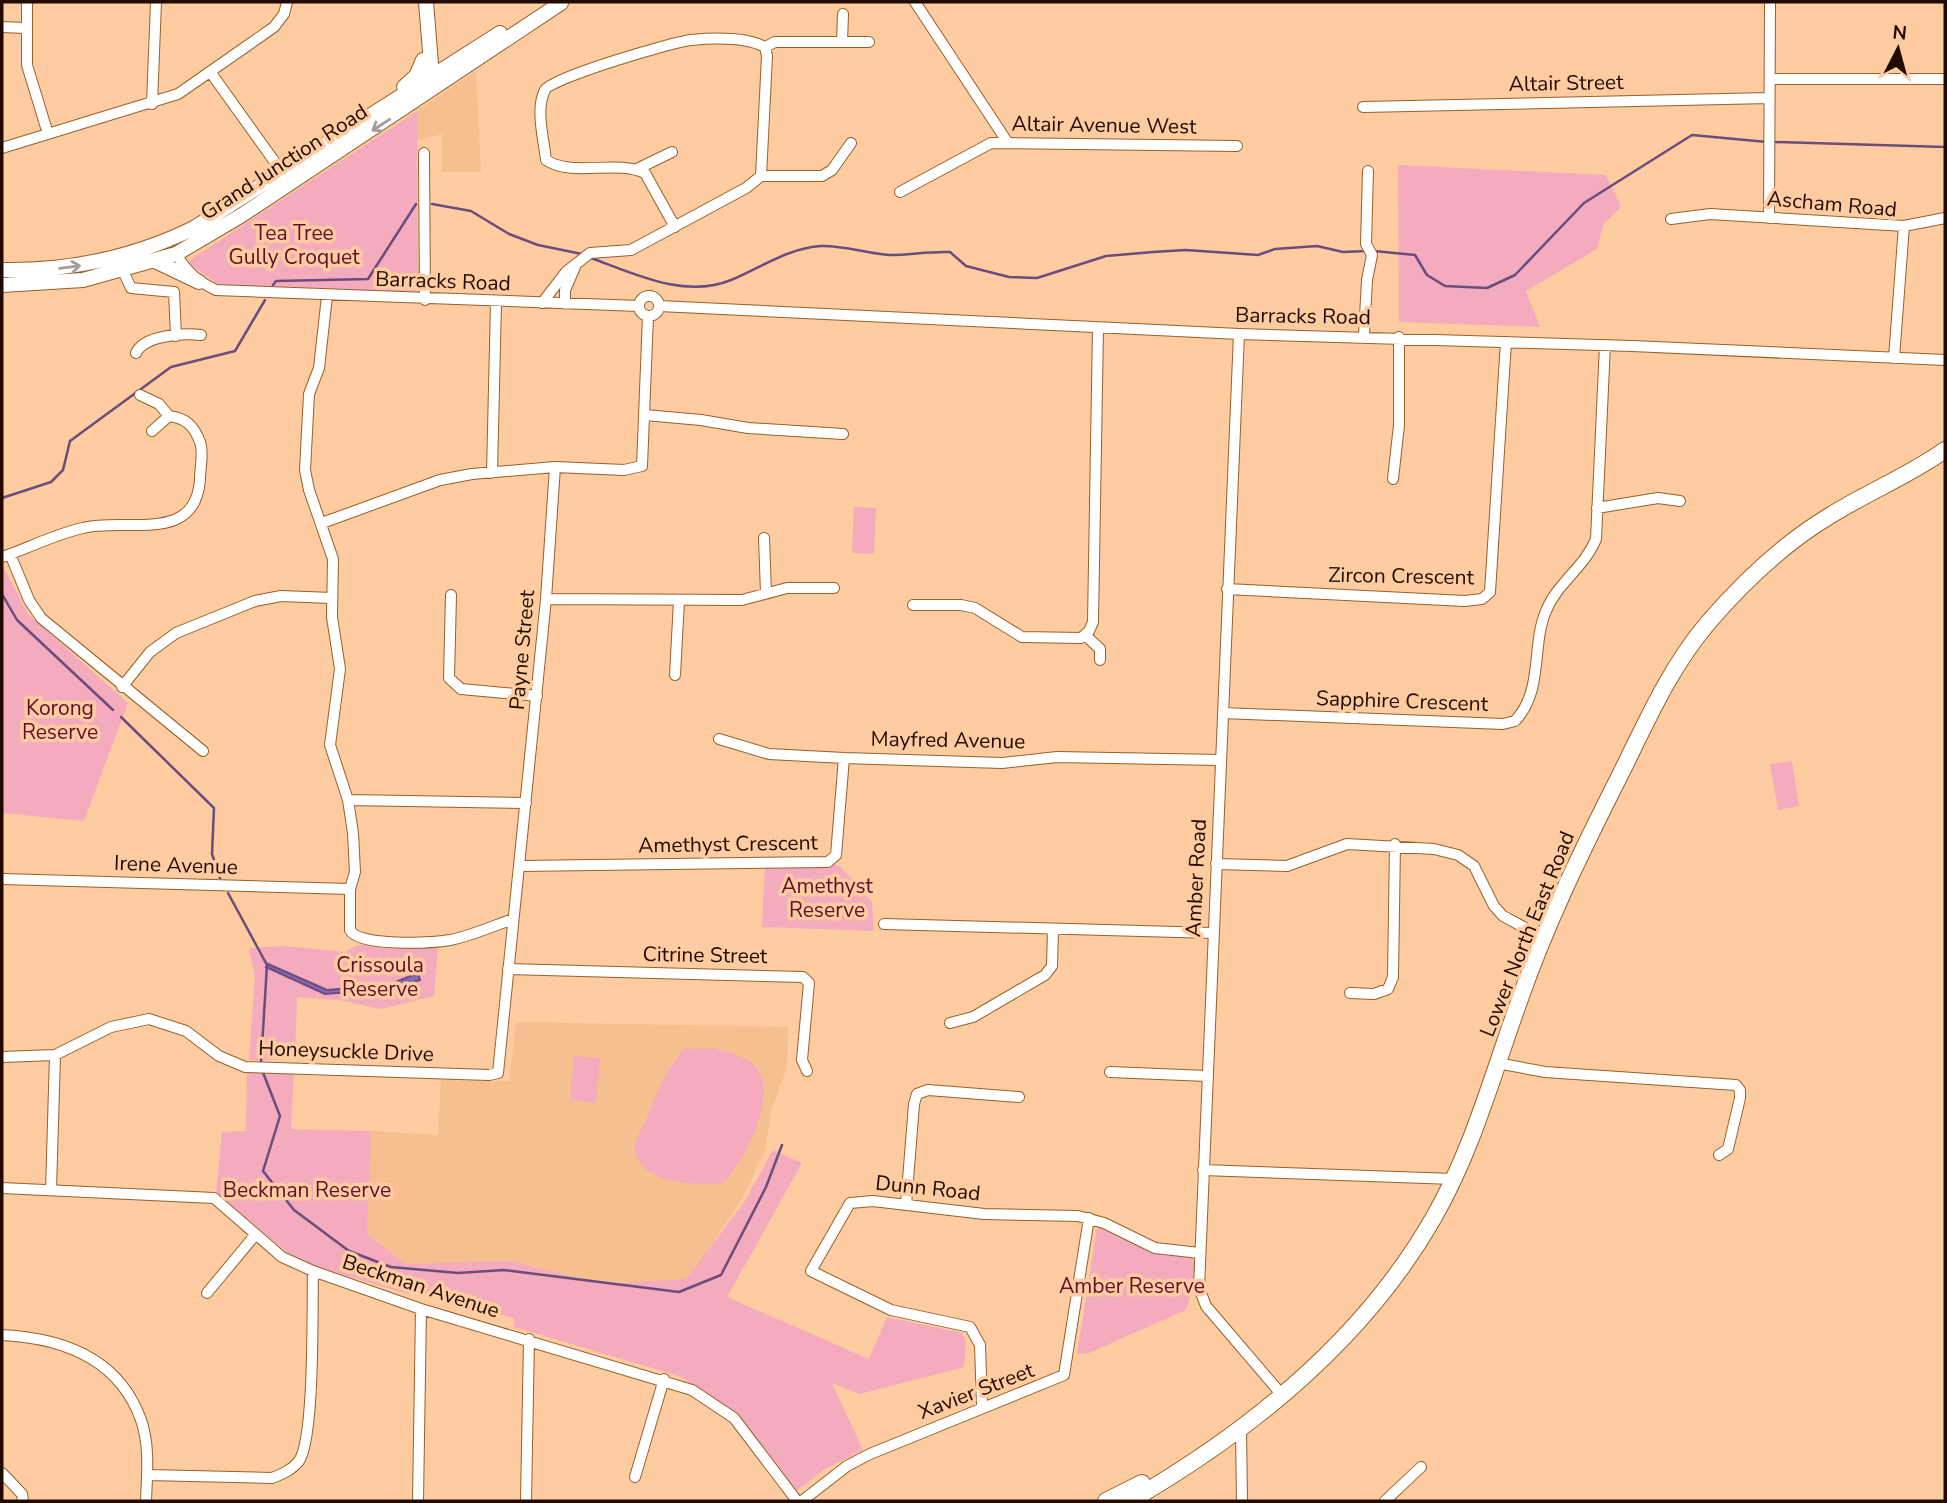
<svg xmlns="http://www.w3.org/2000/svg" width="1947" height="1503" font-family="'Nunito Sans',sans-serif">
<rect width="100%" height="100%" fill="#fecca0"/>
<path fill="#f5bf8f" d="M476,71L481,172H442V134L417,141V111Z
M516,1022L788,1027L787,1068L771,1111L765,1151L742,1199L684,1286L582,1279L509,1261L405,1264L367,1233L371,1131L438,1135L441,1080L509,1081Z"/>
<path fill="#f3abbd" d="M417,111L418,273L422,280L415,291L311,290L218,284L187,262Z
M1398,165L1606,175L1621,207L1603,225L1597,249L1526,291L1540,327L1399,322Z
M854,507L876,508L874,554L852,553Z
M2,565L29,615L128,703L84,821L2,813Z
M1792,761L1799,806L1778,810L1770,764Z
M828,862L840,866L872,902L874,931L762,927L765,866L822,868Z
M357,945L438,947L434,996L381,1009L338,1000L297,997L295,1059L249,1060L255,977L249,948L284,946L345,952Z
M714,1048C726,1052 744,1056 754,1065C782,1089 744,1163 723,1183C698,1185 639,1185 635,1150C634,1139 644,1125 648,1115C657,1092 667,1068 684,1049Z
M574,1056L600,1058L596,1103L570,1100Z
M247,1069H294L291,1129L371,1131L367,1233L405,1264L509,1261L582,1279L621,1283L686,1279L745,1201L773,1150L802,1163L727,1297L869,1359L887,1317L962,1333L966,1343L964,1367L860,1394L832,1383L863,1450L825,1469L795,1492L734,1418L682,1377L514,1327V1318L414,1291L408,1294L316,1267L287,1252L216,1194L222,1132L246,1131Z
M1104,1223C1134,1240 1176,1240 1200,1264L1186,1310L1089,1353L1077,1354L1097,1229Z"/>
<path fill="#8969b3" stroke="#6a4d7d" stroke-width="2" d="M268,964L327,990L388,985L418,973L420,980L387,989L325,994L266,967Z"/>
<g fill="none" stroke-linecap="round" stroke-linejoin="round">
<path stroke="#6a4d7d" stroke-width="2.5" d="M1774,142L1945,147
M432,204L471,211L509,234L538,245L582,254
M1374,251L1415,255L1427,275L1445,286L1487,288L1515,275L1584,203L1692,135L1767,142
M591,258C635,274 685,299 731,280C760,268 788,248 821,246C843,245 868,254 890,255C910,255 930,251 950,252L966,266L1009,277L1037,278L1106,256L1153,252L1186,250L1258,255L1275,249L1317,246L1343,252L1367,251
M273,285L276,281L368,279L416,204
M2,498L51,482L63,470L70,441L171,367L235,351L265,300
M2,594L17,620L113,710
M121,717L214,808L212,854L220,878
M228,893L267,965L261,1063
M262,1070L280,1116L263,1171L294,1210L349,1251L391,1267L458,1273L504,1270L679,1292L721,1275L766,1187L782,1145"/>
<g stroke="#976028" stroke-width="12">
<path id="street" d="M27,2V65L48,134
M915,2L1008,143
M2,27L25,28
M842,42L843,14
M765,47L775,42H869
M211,73L282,172
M1770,79H1945
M152,104L156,2
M1363,107L1769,98
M2,148L178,94L274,27L284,14L287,2
M424,153L425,300
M637,169L672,152
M761,176H822L832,170L851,143
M900,192L991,143L1237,146
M1769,218L1770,2
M1671,219L1710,214L1904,226L1894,358
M1904,226L1945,218
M176,254C187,272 197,281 216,290L639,306
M123,271L131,288L174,292L176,336
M327,296L319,368L309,394L305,470L309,490L333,559L332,617L340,669L330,745L348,800L353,833L355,872L350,889V930C358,947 432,943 450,940C471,936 493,926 513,919
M639 306a10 10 0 1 1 20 0a10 10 0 1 1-20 0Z
M542,303L566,272L590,253L631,250L746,188L761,176L767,56L765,47C746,37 712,38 691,40C672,42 551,78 545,90C535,109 544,140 546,160C574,178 615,159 645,173L675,227
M565,304V290L575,267
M659,306L1239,334L1632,346L1945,360
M1239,334L1199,1288L1206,1306L1282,1395
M1364,336L1367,280L1372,255L1366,244L1368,171
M136,353C144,335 184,333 201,335
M140,395L159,404L169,416
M645,415L701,420L748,428L843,434
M492,473L496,302
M1393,479L1399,425V337
M1597,508L1658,498L1680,501
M322,523L440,480L472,474L555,467
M764,538L766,593
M10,554L29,600L41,618L203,751
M2,557C29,548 55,534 83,528C126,517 196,545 200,479C200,467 204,453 200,442C194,426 186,418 169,416L152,431
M1227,589L1465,601L1482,599L1490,592L1506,342
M451,595L449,678L461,689L537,696
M546,599L742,600L787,588H834
M913,605H961L975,608L1022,637L1081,638L1089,631L1093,622L1098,328
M1085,635L1100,649V660
M675,675L679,601
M122,687L150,652L176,633L255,601L281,596L332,598
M1223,713L1503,724L1515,721C1544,690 1531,646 1546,611C1557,583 1585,567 1596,539L1605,345
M719,739L769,754L844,758L1002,763L1057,757L1221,760
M348,800L526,803
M1216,864L1287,866L1347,844L1434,849L1458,855L1474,866L1494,906L1503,916L1544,938
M519,866L828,862L836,855L844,758
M2,879L350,889
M884,924L1213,933
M508,969L803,977L809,983L802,1060L807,1071
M1350,993L1374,994L1388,989L1393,977L1395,844
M950,1023L973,1017L1045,975L1052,966L1053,930
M2,1057L55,1055L111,1027L149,1019L186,1031L219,1056L245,1067L489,1075L498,1073L546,599L555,467L624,470L642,466L648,316
M1497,1063L1545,1072L1736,1085L1740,1090V1098L1728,1149L1719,1155
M1110,1072L1207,1076
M1203,1170L1454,1179
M2,1188L214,1198L282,1257L313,1271L421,1309L692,1390L734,1418L797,1501
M51,1190L55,1055
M906,1205L914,1104L917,1094L928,1090L1019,1097
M207,1293L256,1234
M2,1335C62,1338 119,1358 141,1420C150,1445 147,1475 146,1501
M982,1406L980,1345L970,1327L891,1310L811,1271L850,1203L873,1201L984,1214L1078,1216L1104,1223L1155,1248L1200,1253
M1241,1428L1242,1501
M2,1473L22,1494L23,1501
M147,1475L272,1478C282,1474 292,1470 299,1461C315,1437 312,1307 313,1271
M635,1477L664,1379
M418,1501L421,1309
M526,1501L529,1339
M802,1501L847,1466L870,1454L1064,1375L1089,1218
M1385,1501L1421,1467"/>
</g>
<g stroke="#976028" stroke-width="16">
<path id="secondary" d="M426,2L432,76
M404,87L416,76L423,60
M155,261L199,282
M2,270C70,271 133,258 194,228L500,33
M2,285L83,280L176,254L242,215L561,3"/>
</g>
<g stroke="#976028" stroke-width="18">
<path id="primary" d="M1106,1501L1142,1483
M1130,1501C1251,1431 1364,1340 1434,1217C1473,1149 1493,1073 1520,999C1545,927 1578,859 1612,791C1642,733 1665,674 1707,624C1743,582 1784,543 1831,515C1868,492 1910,475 1945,450"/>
</g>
<use href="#street" stroke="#fff" stroke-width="10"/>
<use href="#secondary" stroke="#fff" stroke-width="14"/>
<use href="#primary" stroke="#fff" stroke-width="16"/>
</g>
<defs><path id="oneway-shaft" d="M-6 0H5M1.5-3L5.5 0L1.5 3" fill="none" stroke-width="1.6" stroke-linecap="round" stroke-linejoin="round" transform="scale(1.75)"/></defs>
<g stroke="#a69d99">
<use href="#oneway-shaft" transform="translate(381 125) rotate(147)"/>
<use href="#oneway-shaft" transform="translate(70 267) rotate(-8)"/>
</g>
<g text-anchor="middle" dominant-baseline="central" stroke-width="7" stroke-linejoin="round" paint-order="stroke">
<g font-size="21" fill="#210b00" stroke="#fecca0">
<text transform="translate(1566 83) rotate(-1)">Altair Street</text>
<text transform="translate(1104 125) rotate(1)">Altair Avenue West</text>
<text transform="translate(284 162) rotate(-33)">Grand Junction Road</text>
<text transform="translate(1832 204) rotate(5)">Ascham Road</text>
<text transform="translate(443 281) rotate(2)">Barracks Road</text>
<text transform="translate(1303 316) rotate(1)">Barracks Road</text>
<text transform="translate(1401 576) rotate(1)">Zircon Crescent</text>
<text transform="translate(522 650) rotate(-85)">Payne Street</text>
<text transform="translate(1402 701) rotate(2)">Sapphire Crescent</text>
<text transform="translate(948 740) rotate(1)">Mayfred Avenue</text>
<text transform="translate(728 844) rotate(-1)">Amethyst Crescent</text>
<text transform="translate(176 865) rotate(2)">Irene Avenue</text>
<text transform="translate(1196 878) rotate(-87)">Amber Road</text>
<text transform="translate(1527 934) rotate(-68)">Lower North East Road</text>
<text transform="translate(705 955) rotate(1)">Citrine Street</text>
<text transform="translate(346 1051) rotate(2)">Honeysuckle Drive</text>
<text transform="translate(928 1188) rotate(6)">Dunn Road</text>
<text transform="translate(421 1286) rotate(18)">Beckman Avenue</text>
<text transform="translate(976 1391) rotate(-21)">Xavier Street</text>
</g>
<g font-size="21" fill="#600d2e" stroke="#fecca0">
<text x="294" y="233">Tea Tree<tspan x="294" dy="24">Gully Croquet</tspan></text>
<text x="60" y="708">Korong<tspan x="60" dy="24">Reserve</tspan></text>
<text x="827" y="886">Amethyst<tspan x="827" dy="24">Reserve</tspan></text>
<text x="380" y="965">Crissoula<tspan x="380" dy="24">Reserve</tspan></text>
<text x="307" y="1190">Beckman Reserve</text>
<text x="1132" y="1286">Amber Reserve</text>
</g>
</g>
<rect width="1947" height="1503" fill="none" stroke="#210b00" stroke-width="7"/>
<g transform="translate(1898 49) rotate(6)" stroke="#fecca0" stroke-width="5" paint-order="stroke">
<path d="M0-5L12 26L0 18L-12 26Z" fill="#210b00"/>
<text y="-10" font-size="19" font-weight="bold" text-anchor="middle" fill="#210b00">N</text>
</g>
</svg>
